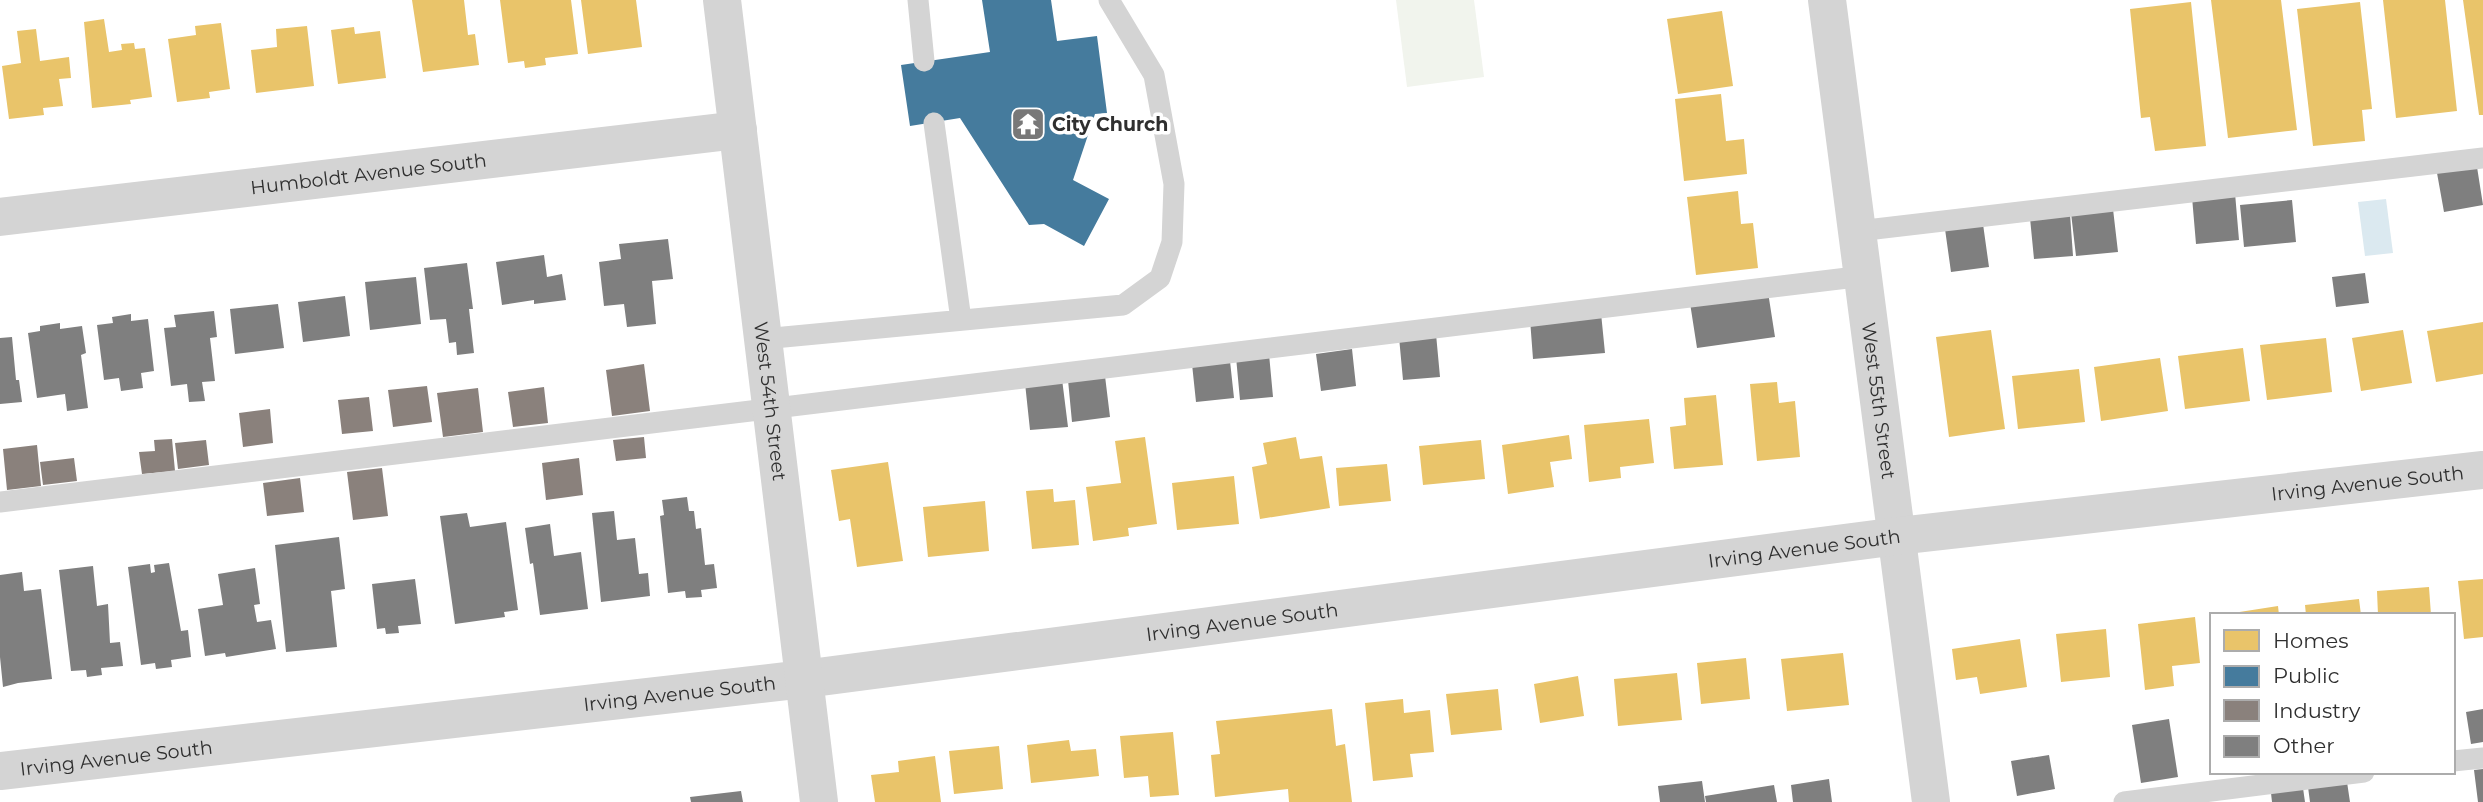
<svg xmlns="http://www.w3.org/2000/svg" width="2483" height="802" font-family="Montserrat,sans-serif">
<rect width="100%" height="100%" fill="#fff"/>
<path fill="#f1f4ed" d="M1396,0H1474L1484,77L1407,87Z"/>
<path fill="#dbe9f0" d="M2386,199L2393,253L2365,256L2358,202Z"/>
<path fill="#e9c46a" d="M412,0H464L468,35L475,34L479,65L423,72Z
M500,0H571L578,54L545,58L546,65L525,68L524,61L508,63Z
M581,0H636L642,47L588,54Z
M2211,0H2281L2297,130L2228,138Z
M2383,0H2445L2457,111L2396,118Z
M2463,0H2483V115H2479Z
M2191,2L2206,146L2155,151L2150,117L2141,118L2130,9Z
M2360,2L2372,109L2362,110L2365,141L2313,146L2297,9Z
M1722,11L1733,86L1678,94L1667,19Z
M104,19L109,52L122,50L121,44L134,43L135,49L145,48L152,97L130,100L131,104L92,108L84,22Z
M221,23L230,89L209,92L210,98L177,102L168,39L196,35L195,26Z
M307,26L314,86L256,93L251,50L277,47L276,29Z
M354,27L355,34L380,31L386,78L338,84L331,30Z
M36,29L40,61L69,57L71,78L59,79L63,106L43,108L44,115L9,119L2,66L21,63L17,31Z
M1721,94L1726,141L1744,139L1747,174L1684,181L1675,99Z
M1738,191L1741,224L1753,223L1758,268L1696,275L1687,197Z
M2483,322V374L2436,382L2427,331Z
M1991,330L2005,429L1949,437L1936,337Z
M2403,330L2412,383L2361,391L2352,338Z
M2326,338L2332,392L2267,400L2260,345Z
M2243,348L2250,401L2185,409L2178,356Z
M2160,358L2168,411L2101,421L2094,367Z
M2079,369L2085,422L2018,429L2012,376Z
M1777,382L1779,403L1795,401L1800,457L1757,461L1750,384Z
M1716,395L1723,465L1674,469L1670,427L1686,425L1684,398Z
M1649,419L1654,463L1620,467L1621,478L1589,482L1584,425Z
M1569,435L1572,459L1550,462L1554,487L1508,494L1502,445Z
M1145,437L1157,524L1128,528L1129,536L1093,541L1086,487L1121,483L1115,441Z
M1296,437L1300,459L1322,456L1330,508L1260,519L1252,467L1267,464L1263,443Z
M1481,440L1485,479L1423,485L1419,446Z
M888,462L903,561L857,567L850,519L839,521L831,470Z
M1387,464L1391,501L1339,506L1336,468Z
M1234,476L1239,524L1177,530L1172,483Z
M1053,489L1054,502L1075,500L1079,545L1032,549L1026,491Z
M985,501L989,551L928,557L923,507Z
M2483,579V637L2464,639L2458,581Z
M2429,587L2431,615H2378L2377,591Z
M2359,599L2361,615H2306L2305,605Z
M2278,606L2279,615H2233V613Z
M2195,617L2200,663L2172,666L2174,686L2145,690L2138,624Z
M2106,629L2110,677L2061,682L2056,634Z
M2020,639L2027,687L1980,694L1977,677L1956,680L1952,649Z
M1843,653L1849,705L1787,711L1781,659Z
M1746,658L1750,699L1701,704L1697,663Z
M1677,673L1682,720L1618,726L1614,679Z
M1578,676L1584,716L1540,723L1534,684Z
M1498,689L1502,730L1451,735L1446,694Z
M1403,699L1404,713L1430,710L1434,752L1410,754L1413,777L1373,781L1365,703Z
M1332,709L1336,746L1345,744L1352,802H1289L1288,789L1215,797L1211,755L1220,754L1216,721Z
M1173,732L1179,795L1150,797L1148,776L1124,778L1120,736Z
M1069,740L1071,751L1096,749L1099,776L1031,783L1027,745Z
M999,746L1003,789L954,794L949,751Z
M935,756L941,802H875L871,775L899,772L898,761Z"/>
<path fill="#457b9d" d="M982,0H1051L1057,41L1097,36L1107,113L1095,114L1073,180L1109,199L1084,246L1044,224L1029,225L960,118L910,126L901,65L990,52Z"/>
<path fill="#8a817c" d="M644,364L650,411L612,416L606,370Z
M427,386L432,422L393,427L388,390Z
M544,387L548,423L513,427L508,392Z
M478,388L483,432L443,437L437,393Z
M369,397L373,431L342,434L338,400Z
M270,409L273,443L243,447L239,413Z
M644,437L646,458L616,461L613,440Z
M172,439L175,471L142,474L139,452L155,451L154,440Z
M206,440L209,465L178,469L175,443Z
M37,445L41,486L7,490L3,449Z
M74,458L77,481L43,485L40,462Z
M579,458L583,495L546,500L542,463Z
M382,468L388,516L353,520L347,472Z
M300,478L304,512L267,516L263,483Z"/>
<path fill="#7f7f7f" d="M2477,167L2483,205L2444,212L2437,173Z
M2235,193L2239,240L2196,244L2192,197Z
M2292,200L2296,242L2244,247L2240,205Z
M2113,209L2118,252L2076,256L2071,213Z
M2070,214L2073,256L2034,259L2030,218Z
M1983,224L1989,267L1951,272L1945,229Z
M668,239L673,279L652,281L656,324L627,327L624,304L604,306L599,262L621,259L619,244Z
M544,255L547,277L562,274L566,300L534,304V300L502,305L496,262Z
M467,263L473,309H469L474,353L457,355L456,342L449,343L446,319L430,320L424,268Z
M2365,273L2369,303L2336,307L2332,277Z
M416,277L421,324L370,330L365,282Z
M1768,292L1775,337L1697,348L1690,303Z
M345,296L350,336L303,342L298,302Z
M278,304L284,348L235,354L230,309Z
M214,311L217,337L210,338L215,381L202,382L205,401L189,402L187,384L171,386L164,328L176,327L174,315Z
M1601,313L1605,353L1533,359L1530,319Z
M131,314V321L148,319L154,371L141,373L143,388L121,391L119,378L104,380L97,325L113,323L112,317Z
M60,323V329L82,326L86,353L81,355L88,408L67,411L65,394L37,398L28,333L40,331V326Z
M1436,334L1440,377L1403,380L1399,337Z
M12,337L16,380H19L22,402L0,404V338Z
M1352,349L1356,386L1321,391L1316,354Z
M1269,354L1273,397L1240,400L1236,357Z
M1230,361L1234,398L1196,402L1192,364Z
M1105,376L1110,417L1072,422L1068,380Z
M1062,379L1068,427L1030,430L1025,383Z
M687,497L689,511H694L696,529L701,528L705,565L714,564L717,588L701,590L702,597L686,598L685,591L668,593L660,516L664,515L662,500Z
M614,511L617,540L635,538L639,574L648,573L650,596L601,602L592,513Z
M467,513L470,527L506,522L518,610L504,612L505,617L455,624L440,516Z
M550,524L554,556L581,552L588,609L540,615L533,563L530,564L525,528Z
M339,537L345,589L331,591L337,647L286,652L275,545Z
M169,563L181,631L188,630L191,657L171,660L172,667L156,669L155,663L141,665L128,567L150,564L151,573L155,572L154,565Z
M93,566L97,606L108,604L110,643L120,642L123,666L101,668L102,675L87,677L86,670L71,671L59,570Z
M255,568L260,604L254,605L257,622L271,620L276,649L226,657L225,653L205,656L198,609L223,605L218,574Z
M22,572L24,591L41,589L52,679L18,683L3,687L0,657V575Z
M415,579L421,624L398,626L399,633L386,634L385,628L377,629L372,584Z
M2483,709V742L2471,744L2466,712Z
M2169,719L2178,777L2141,783L2132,725Z
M2049,755L2055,789L2017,796L2011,761Z
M2483,769V802H2478L2474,770Z
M1829,779L1832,802H1793L1791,785Z
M1702,781L1705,802H1660L1658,786Z
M2347,782L2350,802H2310L2308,787Z
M1774,785L1777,802H1706L1705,796Z
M2303,788L2305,802H2272L2271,793Z
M741,791L743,802H691L690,797Z"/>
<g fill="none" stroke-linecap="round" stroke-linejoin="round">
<path stroke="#d4d4d4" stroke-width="21" d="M918,0L924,61
M934,123L961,320
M1858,231L2483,158
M763,339L1123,305L1160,278L1172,242L1174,184L1154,75L1109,0
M0,502L1864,276
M2453,761L2483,758
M2124,802L2364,772"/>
<g stroke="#d4d4d4" stroke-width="38">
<path id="s1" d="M1827,0L1931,802"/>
<path id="s2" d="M0,217L738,130"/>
<path id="s3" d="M0,771L804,679L1898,536L2483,470"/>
</g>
<path stroke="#d4d4d4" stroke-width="38" id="s4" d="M722,0L819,802"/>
</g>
<defs>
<g id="temple-square" transform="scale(1.75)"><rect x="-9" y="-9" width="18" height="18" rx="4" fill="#787878" stroke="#fff"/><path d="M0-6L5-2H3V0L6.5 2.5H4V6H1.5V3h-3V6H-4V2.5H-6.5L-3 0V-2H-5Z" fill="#fff"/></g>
</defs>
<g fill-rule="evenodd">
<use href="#temple-square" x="1028" y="124"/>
</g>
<g text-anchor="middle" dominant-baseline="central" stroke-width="7" stroke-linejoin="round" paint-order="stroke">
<g font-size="19" font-weight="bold" fill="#2f2f2f" stroke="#fff" text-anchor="start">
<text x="1052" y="124">City Church</text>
</g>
<g font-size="19" fill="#2f2f2f" stroke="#fff">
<text stroke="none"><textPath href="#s2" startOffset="371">Humboldt Avenue South</textPath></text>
<text stroke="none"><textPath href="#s4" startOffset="404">West 54th Street</textPath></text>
<text stroke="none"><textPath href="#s1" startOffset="404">West 55th Street</textPath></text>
<text stroke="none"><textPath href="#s3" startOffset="2385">Irving Avenue South</textPath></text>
<text stroke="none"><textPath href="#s3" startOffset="1818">Irving Avenue South</textPath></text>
<text stroke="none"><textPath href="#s3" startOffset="1251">Irving Avenue South</textPath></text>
<text stroke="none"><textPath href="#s3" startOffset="684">Irving Avenue South</textPath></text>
<text stroke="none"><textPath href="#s3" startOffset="117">Irving Avenue South</textPath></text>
</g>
</g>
<rect x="2210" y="613" width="245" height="161" fill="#ffffff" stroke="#acacac" stroke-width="2"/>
<rect x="2224" y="630" width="35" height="21" fill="#e9c46a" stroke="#acacac" stroke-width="2"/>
<text x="2273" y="648" font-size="21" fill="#2f2f2f">Homes</text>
<rect x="2224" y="666" width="35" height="21" fill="#457b9d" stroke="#acacac" stroke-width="2"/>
<text x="2273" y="683" font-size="21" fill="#2f2f2f">Public</text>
<rect x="2224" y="700" width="35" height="21" fill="#8a817c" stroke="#acacac" stroke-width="2"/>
<text x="2273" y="718" font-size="21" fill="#2f2f2f">Industry</text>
<rect x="2224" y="736" width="35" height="21" fill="#7f7f7f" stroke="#acacac" stroke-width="2"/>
<text x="2273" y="753" font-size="21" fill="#2f2f2f">Other</text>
</svg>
